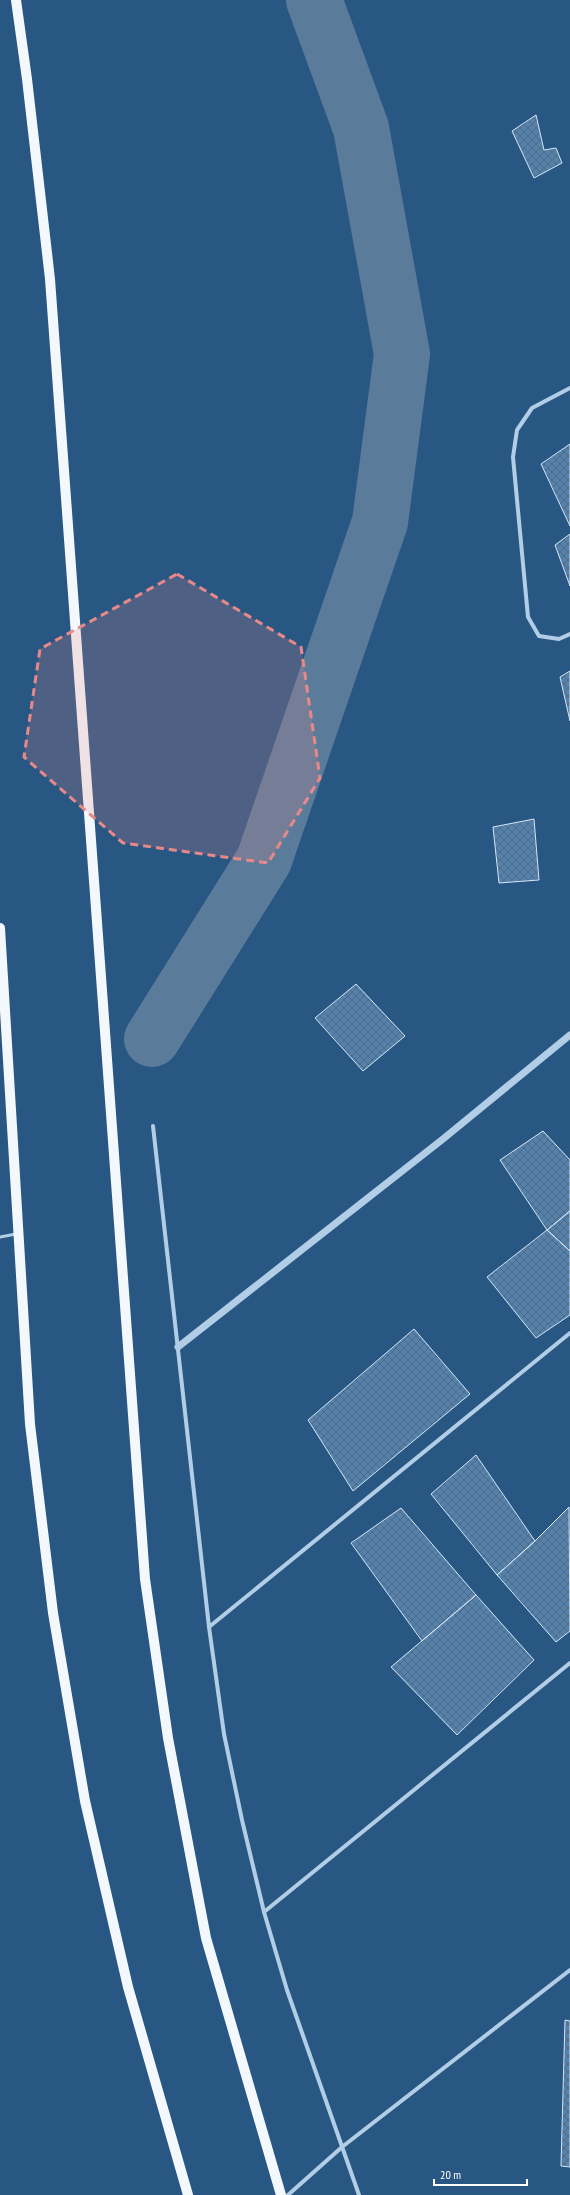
<svg xmlns="http://www.w3.org/2000/svg" width="570" height="2195" font-family="'PT Sans Narrow',sans-serif">
<defs>
<pattern id="building-cross-hatch" width="8" height="8" patternUnits="userSpaceOnUse"><rect width="8" height="8" fill="#5582ac"/><path d="M0 0l8 8M0 8l8-8" fill="none" stroke="#516a81"/></pattern>
</defs>
<rect width="100%" height="100%" fill="#295783"/>
<g fill="none" stroke-linecap="round" stroke-linejoin="round">
<path stroke="#5b7b9a" stroke-width="56" d="M152,1039L264,860L380,522L402,354L361,128L314,0"/>
</g>
<path fill="url(#building-cross-hatch)" stroke="#d5e6f5" d="M536,115L544,150L556,148L562,163L534,178L512,131Z
M570,444V526L541,464Z
M570,534V586L555,545Z
M570,671V721L560,677Z
M534,819L539,880L499,883L493,827Z
M356,984L405,1036L363,1071L315,1018Z
M543,1131L570,1160V1211L547,1230L500,1160Z
M570,1211V1251L547,1230Z
M547,1230L570,1251V1315L536,1338L487,1277Z
M414,1329L470,1394L353,1491L308,1420Z
M476,1455L535,1541L497,1575L431,1494Z
M569,1507L570,1631L556,1642L497,1575L535,1541Z
M401,1508L476,1595L422,1641L351,1543Z
M476,1595L534,1660L457,1735L391,1667Z
M565,2020L570,2021V2167L561,2166Z"/>
<g fill="none" stroke-linecap="round" stroke-linejoin="round">
<path stroke="#b2cee6" stroke-width="3" d="M0,1237L16,1234"/>
<path stroke="#b2cee6" stroke-width="4" d="M570,388L532,408L517,430L513,457L528,617L539,636L559,639L570,634
M153,1126L209,1627L224,1734L242,1820L264,1912L287,1990L359,2195
M209,1627L570,1333
M264,1912L570,1663
M288,2195L342,2147L570,1970"/>
<path stroke="#b2cee6" stroke-width="7" d="M178,1347L443,1139L570,1035"/>
<path stroke="#f3f8fd" stroke-width="10" d="M16,0L27,79L50,279L145,1579L168,1738L206,1938L281,2195
M0,928L30,1424L53,1613L85,1801L128,1987L188,2195"/>
</g>
<path fill="#e88989" fill-opacity="0.2" stroke="#e88989" stroke-width="3" stroke-dasharray="8 5" stroke-linejoin="round" d="M177,574L301,647L320,778L268,863L123,843L24,757L40,649Z"/>
<path d="M434 2179v6h93v-6" fill="none" stroke="#ffffff" stroke-width="2"/>
<text x="440" y="2179" font-size="12" fill="#ffffff" stroke="#295783" stroke-width="3" paint-order="stroke">20 m</text>
</svg>
